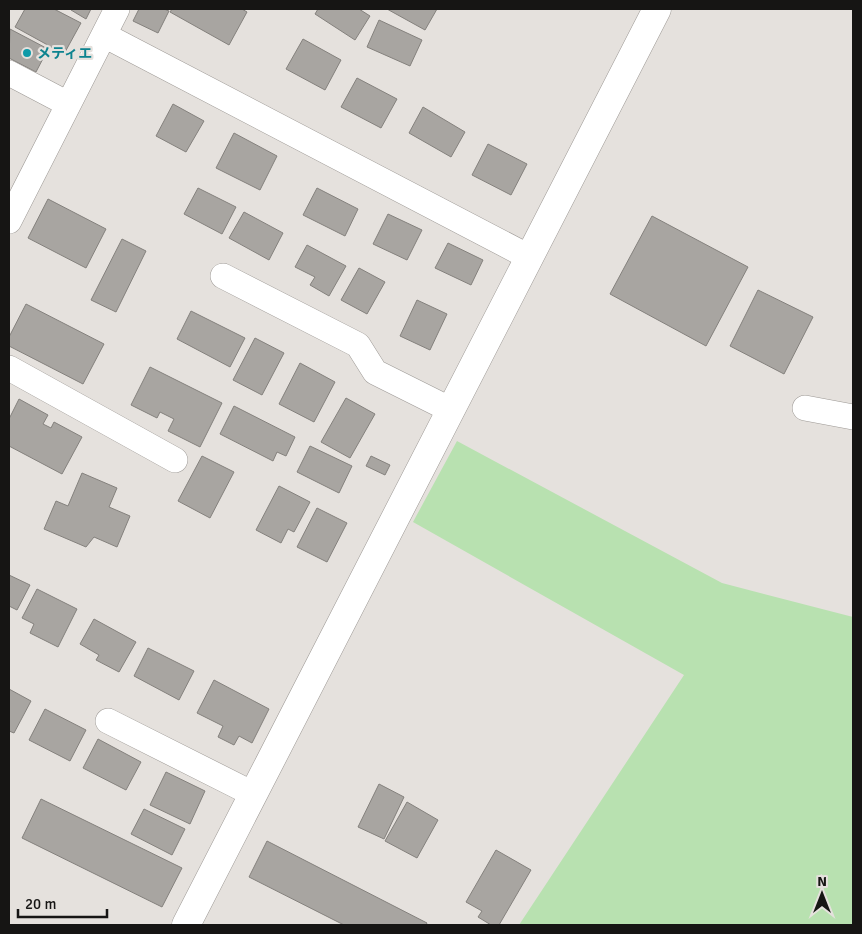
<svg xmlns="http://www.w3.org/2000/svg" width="862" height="934" font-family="Signika,'Noto Sans JP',sans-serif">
<rect width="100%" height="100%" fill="#e5e1dd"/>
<path fill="#b8e1b0" d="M457,441L722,583L853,617V925H519L684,675L413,522Z"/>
<path fill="#a8a5a1" stroke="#84817d" d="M25,9H54L81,23L64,54L15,27Z
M72,9H91L86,19L71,10Z
M139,9H164L169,11L158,33L133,21Z
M172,9H242L247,12L229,45L170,12Z
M318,9H359L370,16L355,40L315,14Z
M387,9H437L425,30Z
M379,20L422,40L410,66L367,47Z
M10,29L48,49L36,72L9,58Z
M303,39L341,60L325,90L286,69Z
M357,78L397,99L381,128L341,107Z
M173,104L204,121L186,152L156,136Z
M423,107L465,132L451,157L409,133Z
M234,133L277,156L260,190L216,168Z
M488,144L527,164L511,195L472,175Z
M198,188L236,207L222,234L184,214Z
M317,188L358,209L345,236L303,215Z
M48,199L106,229L86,268L28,238Z
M244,212L283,233L269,260L229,238Z
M388,214L422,230L407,260L373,244Z
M652,216L748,267L706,346L610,294Z
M122,239L146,251L116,312L91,300Z
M448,243L483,260L471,285L435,268Z
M307,245L346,266L329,296L310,285L315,277L295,267Z
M359,268L385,282L367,314L341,300Z
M758,290L813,317L784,374L730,346Z
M417,300L447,314L430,350L400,336Z
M26,304L104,344L83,384L9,346V337Z
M191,311L245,338L230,367L177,339Z
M255,338L284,353L262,395L233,380Z
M300,363L335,382L314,422L279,404Z
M150,367L222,403L200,447L168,431L174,419L160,412L157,418L131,405Z
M346,398L375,414L350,458L321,442Z
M19,399L48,415L43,424L51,428L54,422L82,437L62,474L9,446V419Z
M234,406L295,437L286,456L277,452L273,461L220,434Z
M310,446L352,466L339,493L297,472Z
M202,456L234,472L210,518L178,501Z
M371,456L390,465L385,475L366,466Z
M82,473L117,488L109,507L130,516L117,547L94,537L86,547L44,529L56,501L68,506Z
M279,486L310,502L294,532L288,529L281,543L256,530Z
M317,508L347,523L327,562L297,547Z
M9,575L30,585L17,610L9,606Z
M37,589L77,609L58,647L30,633L34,624L22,618Z
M94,619L136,642L119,672L96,660L99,655L80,644Z
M148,648L194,671L179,700L134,676Z
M214,680L269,709L252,743L239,736L234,745L218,737L223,726L197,713Z
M9,689L31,701L14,733L9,731Z
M45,709L86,730L70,761L29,740Z
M98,739L141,762L126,790L83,768Z
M166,772L205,791L190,824L150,805Z
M379,784L404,797L384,839L358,827Z
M41,799L182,868L162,907L22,838Z
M407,802L438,820L417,858L385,841Z
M144,809L185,829L172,855L131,834Z
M267,841L427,923L426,925H344L249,877Z
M496,850L531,870L499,925H491L478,917L482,911L466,902Z"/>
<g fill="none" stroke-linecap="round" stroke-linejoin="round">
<g stroke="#9d9995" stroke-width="26">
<path id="minor" d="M104,35L529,257
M9,73L68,104
M9,221L117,9
M223,276L358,345L375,372L451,410
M9,368L175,460
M805,408L853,417
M108,721L253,794"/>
</g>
<g stroke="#9d9995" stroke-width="29">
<path id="tertiary" d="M186,925L657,9"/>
</g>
<use href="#minor" stroke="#fff" stroke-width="25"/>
<use href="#tertiary" stroke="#fff" stroke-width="28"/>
</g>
<circle fill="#0f9aa8" stroke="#e5e1dd" stroke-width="2" cx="27" cy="53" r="5"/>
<g text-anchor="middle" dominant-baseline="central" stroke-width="4.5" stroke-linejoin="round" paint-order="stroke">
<g font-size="14" font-weight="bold" fill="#0d838f" stroke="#e5e1dd" text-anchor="start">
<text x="37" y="53">メティエ</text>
</g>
</g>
<rect width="862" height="934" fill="none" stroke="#161514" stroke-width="20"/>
<g transform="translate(822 894)" stroke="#e5e1dd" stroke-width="4" paint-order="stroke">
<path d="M0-4L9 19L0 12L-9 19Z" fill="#161514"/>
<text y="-8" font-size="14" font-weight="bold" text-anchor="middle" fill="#161514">N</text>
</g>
<path d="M18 909v8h89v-8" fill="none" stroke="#161514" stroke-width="2.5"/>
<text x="25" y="909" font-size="15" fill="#161514" stroke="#e5e1dd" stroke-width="4" paint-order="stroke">20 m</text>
</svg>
